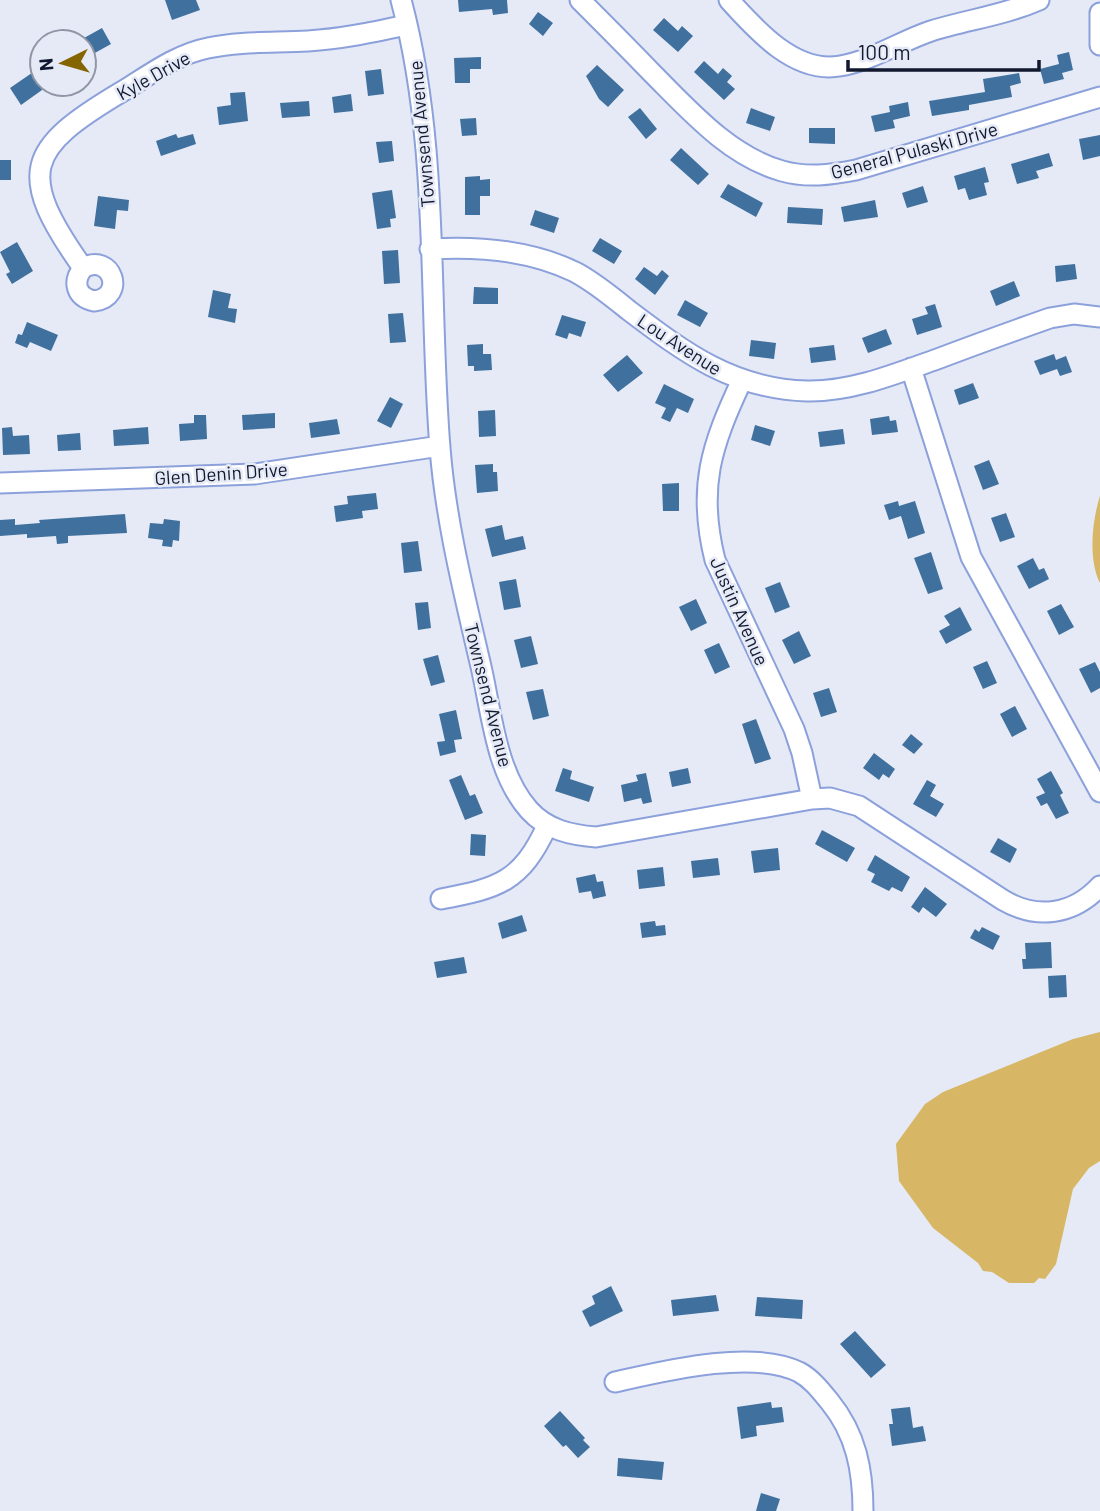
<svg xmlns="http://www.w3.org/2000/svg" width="1100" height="1511" font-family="Barlow,sans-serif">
<rect width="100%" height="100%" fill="#e5eaf6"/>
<path fill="#d7b766" d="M1100,496V583C1088,559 1092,521 1100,496Z
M1100,1032V1161L1089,1168L1073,1189L1056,1264L1045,1279L1039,1278L1034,1283H1009L992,1272L983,1271L978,1263L933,1228L899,1181L896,1144L925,1104L943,1092L1073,1039Z"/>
<path fill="#40709d" d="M165,0H196L200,10L172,20Z
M458,0H507L508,13L493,15L492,9L459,12Z
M538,12L553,23L543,36L529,24Z
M664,18L678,31L682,26L693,36L678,52L653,30Z
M102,28L111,44L84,59V38Z
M1069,52L1073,70L1062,73L1064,79L1044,84L1040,69L1059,64L1057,55Z
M481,57V69H470V83H455L454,58Z
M704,61L718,74L723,68L732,76L727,82L735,89L724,100L694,72Z
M597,65L624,90L608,107L599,99L586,76Z
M42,66V90L21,105L10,88Z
M381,69L384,94L368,96L365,71Z
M1019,73L1021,83L1010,86L1012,97L969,105V110L932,116L929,101L985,92L983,79Z
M245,92L248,121L219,125L217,107L231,105L230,93Z
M351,94L353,111L334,113L332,97Z
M309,101L310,116L282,118L280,103Z
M908,102L910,116L893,120L895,128L875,132L871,116L890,112L889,106Z
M640,108L657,129L646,139L628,117Z
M751,108L775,117L770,131L746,123Z
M476,118L477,135L462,136L460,119Z
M809,128H835V144L809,143Z
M176,134L178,138L193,134L196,144L161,156L156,141Z
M1100,135V156L1083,160L1079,139Z
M392,141L394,161L379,163L376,142Z
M681,148L709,174L698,185L670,160Z
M1049,153L1053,166L1036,171L1039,178L1017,184L1011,164Z
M0,160H11V180H0Z
M985,167L989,182L984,183L987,195L969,200L965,188L958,190L954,176Z
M480,176V180L490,179V196H480V215H465V177Z
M728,184L763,203L756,217L720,197Z
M923,186L928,202L907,208L902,193Z
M392,190L396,218L390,219L391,227L377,229L372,193Z
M98,196L129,200L128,211L117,210L115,229L94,226Z
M875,200L878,217L844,222L841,207Z
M788,207L823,209L822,225L787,223Z
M535,210L559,218L554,233L530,225Z
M600,238L622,251L614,264L592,251Z
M17,242L33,271L12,284L6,274L10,272L0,252Z
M398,250L400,283L384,284L382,251Z
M1075,264L1077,279L1056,282L1055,266Z
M644,267L657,276L662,270L669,276L655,295L635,279Z
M1014,281L1020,296L996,306L990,291Z
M474,287L498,288V304H473Z
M213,290L231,294L228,308L237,309L235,323L208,317Z
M685,300L708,313L700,327L677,315Z
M935,304L942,327L917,335L912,319L928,314L925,307Z
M403,313L406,342L390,343L388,314Z
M562,315L586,322L581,337L569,333L567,339L555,335Z
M27,322L58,335L51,351L30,342L27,348L15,343L18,334L22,335Z
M886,329L892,344L868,353L862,338Z
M751,340L776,343L774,359L749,356Z
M483,344V354H491L492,370L474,371V366H468L467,345Z
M834,345L836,360L811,363L809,348Z
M1054,354L1056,360L1066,356L1072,372L1060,376L1057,369L1040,375L1034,361Z
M627,355L643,373L618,392L603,375Z
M973,383L979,398L959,405L954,390Z
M664,384L694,399L688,413L677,408L670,422L661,418L666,408L655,403Z
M390,397L403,404L391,428L377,421Z
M495,410L496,436L479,437L478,411Z
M275,413V428L243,430L242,415Z
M194,415H206L207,439L180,441L179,424L194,423Z
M889,416L890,421L896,420L898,432L872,435L870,419Z
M337,419L340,434L311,438L309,423Z
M755,425L775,431L770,446L751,440Z
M12,427L13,436L29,435L30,454L3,455L2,428Z
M148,427L149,444L114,446L113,430Z
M843,429L845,444L820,447L818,432Z
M80,433L81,450L58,451L57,435Z
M989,460L999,484L983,490L974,466Z
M493,464V472H497L498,491L477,493L475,465Z
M679,483V511H663L662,484Z
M376,493L378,509L362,511L363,518L336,522L334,506L348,504L347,496Z
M898,501L899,506L915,501L925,533L908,539L901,516L889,520L884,505Z
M1006,513L1015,537L1000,542L991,518Z
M125,514L127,533L68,536V543L57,544L56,536L27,538V534L0,536V520L15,519V525L40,523L39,520Z
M164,519L180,521L179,541L173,540L172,547L162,546L163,540L148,538L150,523L163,524Z
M502,525L505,540L523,536L526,549L492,557L485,529Z
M418,541L422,571L404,573L401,543Z
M931,552L943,589L928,594L914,558Z
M1033,558L1039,570L1044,568L1049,579L1029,589L1017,566Z
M516,579L521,607L504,610L499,582Z
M780,582L790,607L775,613L765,588Z
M696,599L707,623L691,631L679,607Z
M428,602L431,628L418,630L415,603Z
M1061,604L1074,627L1059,635L1047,611Z
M960,607L972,630L946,644L939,631L950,625L944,616Z
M799,631L811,656L794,664L782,640Z
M531,636L538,664L521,668L514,640Z
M719,643L730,667L715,674L704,650Z
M438,655L445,682L431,686L423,659Z
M987,661L997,683L983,689L973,667Z
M1095,662L1100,672V688L1091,693L1079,669Z
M829,688L837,712L821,717L813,693Z
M543,689L549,716L533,720L526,692Z
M1015,706L1027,729L1012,737L1000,714Z
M456,710L462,739L454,740L456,752L440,756L437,742L445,741L439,714Z
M756,719L771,759L755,764L742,724Z
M911,734L923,744L914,754L902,745Z
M874,753L895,769L889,778L883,774L879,780L863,768Z
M563,768L572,771L570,779L594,787L589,802L555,791Z
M688,768L691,783L672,787L669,772Z
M1051,771L1063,793L1060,795L1069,813L1056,819L1047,803L1041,806L1036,797L1045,793L1037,779Z
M646,773L652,802L643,804L641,798L624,802L621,785L638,781L636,775Z
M461,775L470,796L475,794L483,813L465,820L449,780Z
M927,780L936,785L930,796L944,804L936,817L913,804Z
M822,830L855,848L847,862L815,844Z
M471,834L486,835L485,856L470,855Z
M998,838L1017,849L1010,863L990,852Z
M778,848L780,870L754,873L751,851Z
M875,855L910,877L902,892L892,887L889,891L871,882L875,874L867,870Z
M718,858L720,875L693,878L691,861Z
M663,867L665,886L639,889L637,870Z
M595,874L597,882L603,881L606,896L593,899L591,891L579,893L576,878Z
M925,887L947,904L936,917L923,907L919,913L911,907Z
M522,915L527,931L502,939L498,923Z
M655,921L656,926L665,925L666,935L642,938L640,923Z
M982,927L1000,936L993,950L970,938L975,929L979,932Z
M1051,942L1052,968L1023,969L1022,959H1026L1025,943Z
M464,957L467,973L437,978L434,962Z
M1066,975L1067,997L1049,998L1048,976Z
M611,1286L623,1311L590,1327L582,1311L595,1304L592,1296Z
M716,1295L719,1311L673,1316L671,1300Z
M757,1297L803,1300L802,1319L755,1316Z
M855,1331L886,1365L871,1378L840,1344Z
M771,1402L772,1408L782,1407L784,1422L756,1426L757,1436L741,1439L737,1407Z
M910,1407L913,1428L923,1426L926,1441L892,1446L889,1424H893L891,1409Z
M560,1411L585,1438L583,1440L590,1447L578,1458L566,1445L563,1447L544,1426Z
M618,1458L664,1462L662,1480L617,1476Z
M761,1493L780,1499L776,1511H756Z"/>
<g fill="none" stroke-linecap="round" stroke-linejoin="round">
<g stroke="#8ca1db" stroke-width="23">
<path id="minor" d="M401,0C440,145 428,299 440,448C446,524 465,597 482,671C492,717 497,774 529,810C547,830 571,835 596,837L812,799L830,798L859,806L1003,900C1037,920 1073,915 1100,886
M580,0C604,24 628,48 651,72C689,110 729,156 782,171C807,178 830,175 856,170L1100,97
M729,0C756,30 795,74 840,66C871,61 901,41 931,31C966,20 1005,15 1039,0
M1100,13V45
M430,249C480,246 530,250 575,272C594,282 611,296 627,309C684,352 732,389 807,391C852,392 898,373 940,358C977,344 1013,331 1050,318L1074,314L1100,317
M83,268C112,252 127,297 94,301C76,297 72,282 83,268C16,173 25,149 123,91C149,75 177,54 208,48C240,41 275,43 308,41C342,39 374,32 407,25
M911,368L971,557L1100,792
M742,380C711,446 697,488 715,560L794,729L802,753L812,799
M0,483L255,474L440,446
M441,899C499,888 521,882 547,826
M615,1382C664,1371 752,1349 799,1372C812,1379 821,1391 830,1402C856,1434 863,1470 863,1511"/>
</g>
<use href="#minor" stroke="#fff" stroke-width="19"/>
</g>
<g text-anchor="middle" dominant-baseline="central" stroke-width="5" stroke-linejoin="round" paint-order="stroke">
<g font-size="19" fill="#12192f" stroke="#e5eaf6">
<text transform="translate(153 75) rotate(-29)">Kyle Drive</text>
<text transform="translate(421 134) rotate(-95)">Townsend Avenue</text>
<text transform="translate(914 150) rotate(-15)">General Pulaski Drive</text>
<text transform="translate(680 344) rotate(33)">Lou Avenue</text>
<text transform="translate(221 473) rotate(-4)">Glen Denin Drive</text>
<text transform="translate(740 611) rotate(66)">Justin Avenue</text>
<text transform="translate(489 695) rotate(76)">Townsend Avenue</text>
</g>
</g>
<g transform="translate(63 63) rotate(265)"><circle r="33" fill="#e5eaf6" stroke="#9196a6" stroke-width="2"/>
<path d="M0-5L12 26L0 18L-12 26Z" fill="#846500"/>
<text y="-10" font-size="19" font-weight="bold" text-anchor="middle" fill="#12192f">N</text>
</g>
<path d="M848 60v10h191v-10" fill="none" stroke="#12192f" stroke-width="3.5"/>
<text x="858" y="60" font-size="21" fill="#12192f" stroke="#e5eaf6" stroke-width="5" paint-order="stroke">100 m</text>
</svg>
